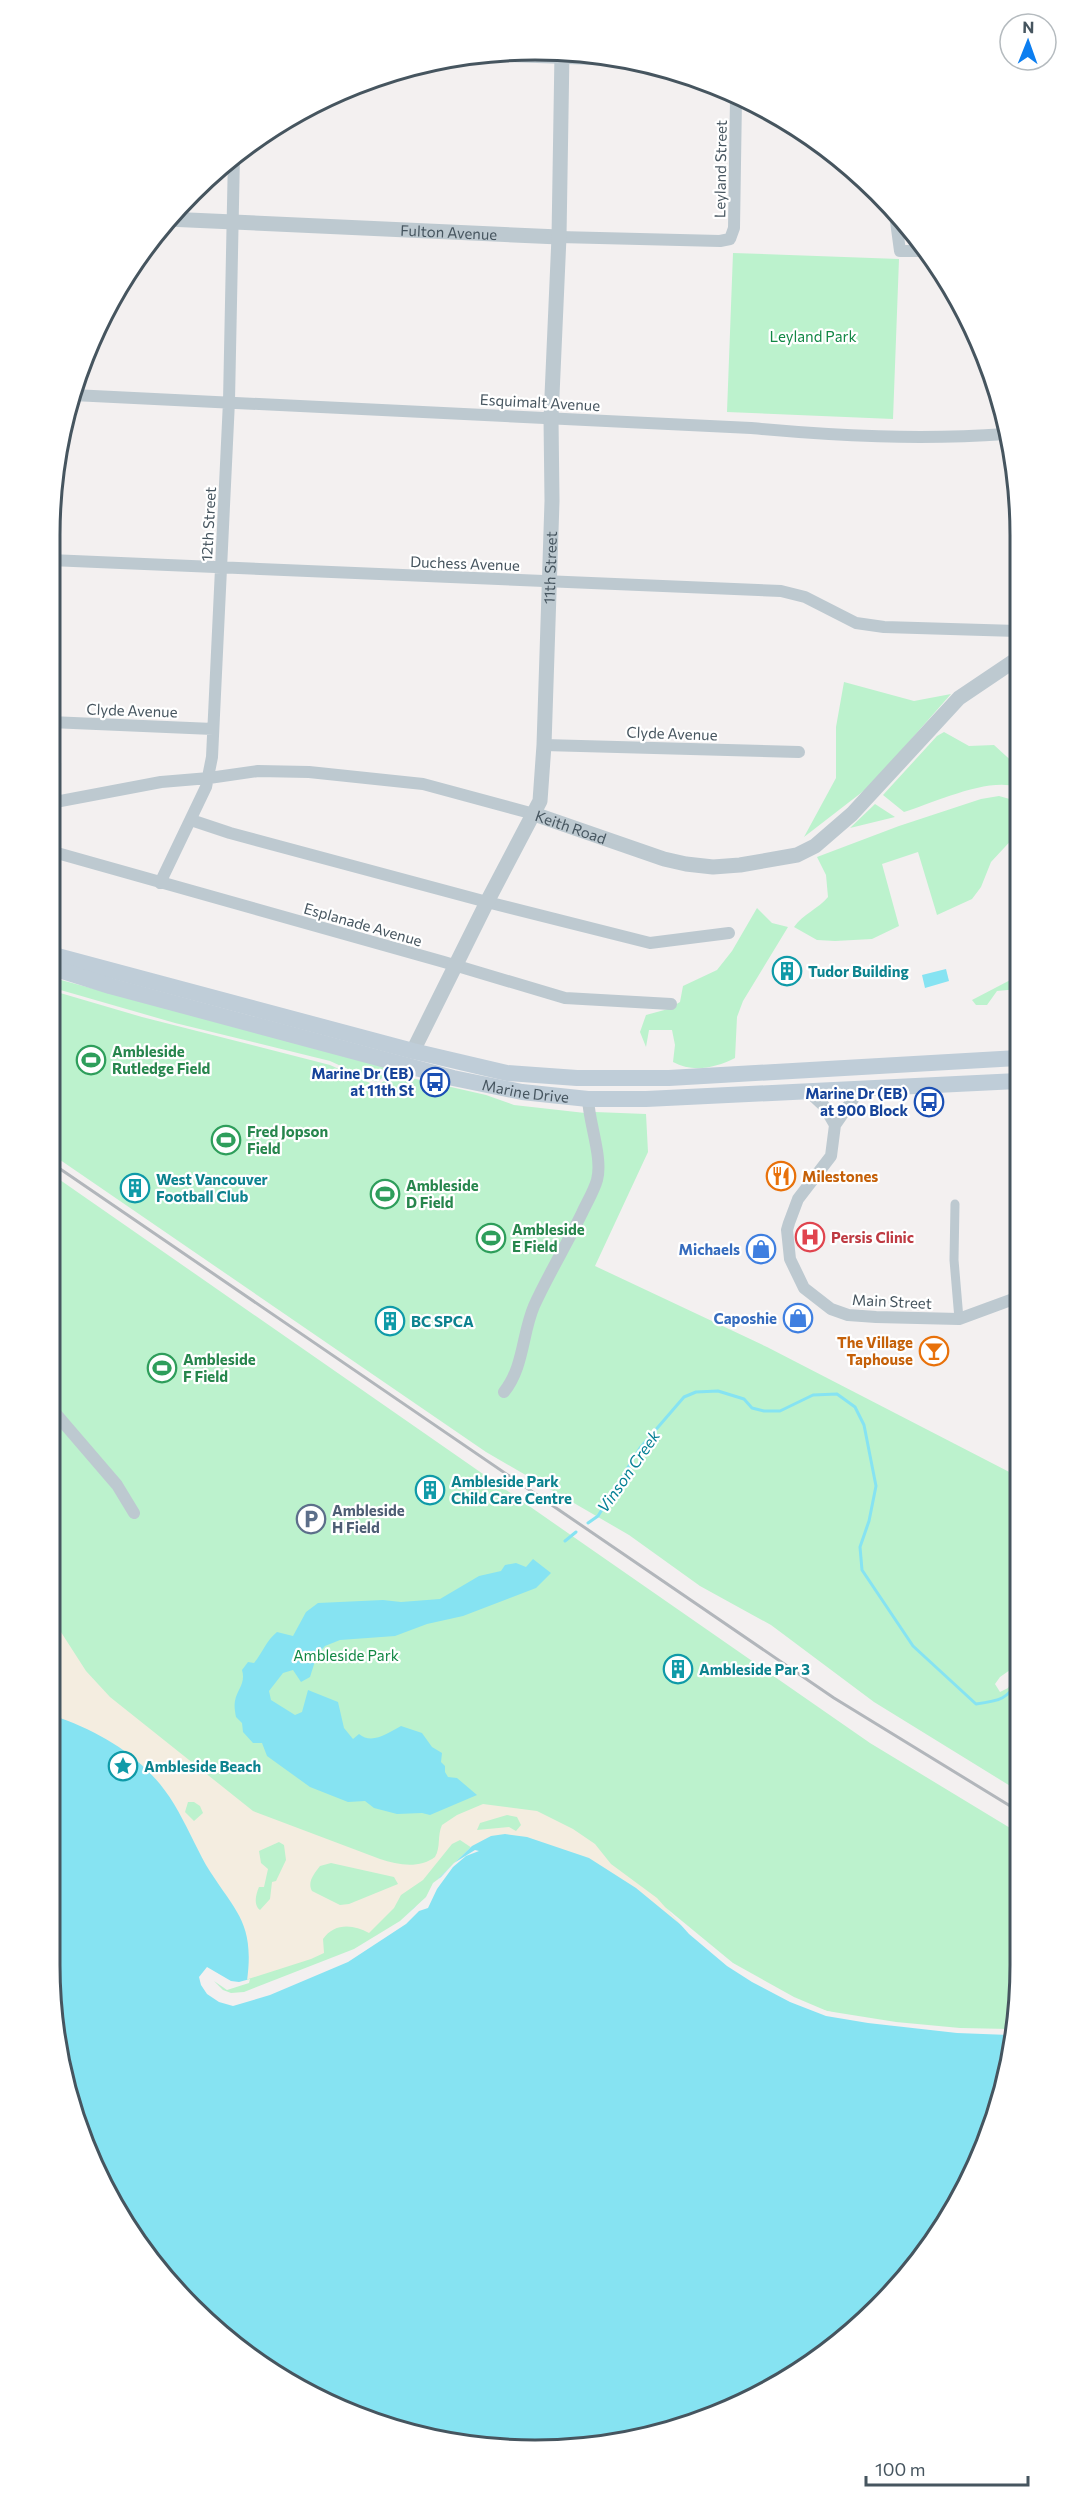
<svg xmlns="http://www.w3.org/2000/svg" width="1070" height="2500" font-family="Commissioner,sans-serif">
<rect width="100%" height="100%" fill="#f3f0f0"/>
<path fill="#bcf2cd" fill-rule="evenodd" d="M733,253L899,259L893,419L727,412Z
M844,682L914,701L951,694L870,786L804,837L836,778V727Z
M944,732L969,746L994,745L1017,766V787C988,777 933,803 904,812L883,795L937,736Z
M999,796L1017,801V834L991,862L981,887L972,899L937,915L918,852L882,864L899,926L872,939L835,941L817,940L794,927C803,914 818,909 828,897L826,875L817,857L899,826L981,799Z
M875,804L895,817L850,828Z
M757,908L772,923L788,927L743,1001L737,1017L735,1058C715,1068 693,1073 673,1062L675,1045L672,1030H649L646,1047L640,1032L646,1015L668,1009L680,1002L683,986L717,970L732,951Z
M1018,976V989L997,991L987,1005H976L972,1000Z
M50,977L391,1069L390,1073L376,1082L330,1061L175,1023L57,989L50,987Z
M50,990L142,1017L330,1065L377,1086L394,1074L486,1095L514,1105L594,1114L595,1112L646,1114L648,1152L595,1266L767,1347L1019,1477L1020,1792L874,1702L771,1625L700,1586L629,1535L486,1452L50,1153ZM1010,1670L1014,1678L1008,1688L1000,1692L995,1684L1000,1677Z
M50,1173L870,1743L1020,1834V1965L1009,2032L960,2031L827,2014L472,1846L439,1878L425,1902L400,1922L355,1952L245,1995L231,1996L212,1984L50,1719Z"/>
<path fill="#f4ede0" fill-rule="evenodd" d="M50,1615L86,1671L110,1697L253,1811L380,1859C398,1865 419,1869 435,1857C441,1847 437,1836 442,1825L457,1815L483,1804L537,1811L573,1829L595,1844L611,1864L657,1898L689,1934L790,2002L1006,2054L406,1924L475,1850L460,1840L452,1844L423,1880L401,1895L394,1908L369,1933C353,1924 334,1923 323,1939L324,1953L311,1959L239,1982L50,1850ZM188,1802H194L200,1806L203,1813L194,1821L185,1812ZM507,1815L517,1817L521,1825L516,1831L509,1827L477,1830L480,1823ZM279,1842L284,1845L286,1860L276,1881L272,1882L270,1899L260,1910C253,1905 256,1894 259,1887H264L268,1869L261,1863L259,1851ZM331,1863L394,1877L398,1884L349,1904L340,1905L312,1891C307,1882 314,1874 320,1866Z"/>
<path fill="#86e3f2" d="M946,969L949,981L925,988L922,975Z
M533,1559L551,1573L536,1588L463,1616L427,1624L395,1636L340,1640L325,1646L317,1655L310,1677L301,1682L293,1670L283,1673L269,1691L271,1700L295,1715L302,1712L308,1690L338,1702L344,1728L353,1739L359,1734C372,1745 388,1733 401,1726L422,1733L432,1747L442,1753L441,1762L445,1766V1772L448,1777L457,1778L477,1795L430,1815L422,1813L397,1814L374,1808L365,1801L348,1802L310,1787L267,1756L262,1743H253L243,1732L242,1723L236,1717C235,1712 234,1706 235,1701C237,1689 246,1684 242,1670L248,1662L254,1663C263,1652 266,1641 277,1632L293,1636L306,1612L318,1603L383,1600L401,1602L440,1599L479,1576L501,1571L505,1565L516,1563L526,1567Z
M60,1718C107,1735 148,1761 174,1804C186,1824 195,1845 206,1865C235,1912 255,1921 247,1981L234,1986L211,1978L222,1993L238,1996L355,1952L400,1922L415,1907L425,1902L439,1878L472,1846L491,1836L505,1834L527,1837L589,1858L636,1888L731,1966L827,2014L896,2025L1009,2032L995,2121L956,2207L900,2285L777,2386L629,2441L535,2450L441,2441L293,2386L170,2285L114,2207L75,2121L50,1965V1719Z"/>
<path fill="#f3f0f0" d="M475,1850L479,1851L466,1856L453,1867L437,1889L428,1908L419,1911L406,1924L348,1962L270,1995L233,2006L219,2002L207,1994L201,1985L199,1977L207,1967L231,1981L239,1982L250,1979L249,1983L227,1990L214,1981L223,1990L231,1993L244,1992L354,1949L400,1921L426,1897L433,1883L441,1877L454,1863Z
M665,1907L733,1963L794,1997L827,2011L896,2022L960,2028L1010,2029L1009,2035L957,2033L868,2023L826,2016L790,2002L752,1982L727,1966L689,1934Z"/>
<g fill="none" stroke-linecap="round" stroke-linejoin="round">
<path stroke="#86e3f2" stroke-width="3" d="M588,1523L598,1516L640,1448L684,1397L696,1392L718,1391L744,1399L752,1408L764,1411H780L813,1395L837,1394L855,1407L864,1425L876,1486L869,1521L860,1547L862,1570L913,1646L976,1704C1000,1701 1008,1699 1020,1678
M565,1541L576,1532"/>
<path stroke="#bdc9d0" stroke-width="9" d="M955,1204L954,1260L959,1319"/>
<path stroke="#bdc9d0" stroke-width="12" d="M475,55L625,60
M895,214L900,251H927
M559,237L720,241L730,239L734,228L736,99
M73,395L751,428C838,436 919,440 1006,434
M50,560L781,591L805,597L856,623L884,627L1017,631
M50,722L213,729
M544,745L799,752
M50,803L161,782L209,778L258,771L309,772L423,784L534,814
M191,820L230,833L487,902L650,943L729,933
M50,851L444,962L565,998L671,1004
M160,883L206,787L212,757L229,401L234,155
M860,1089L835,1125L831,1156L798,1199L789,1223L787,1230L790,1259L804,1288L831,1309L848,1315L876,1317L959,1319L1019,1297
M809,1092L824,1106L835,1125
M504,1392C524,1367 522,1334 534,1306C548,1275 567,1244 582,1213C587,1202 594,1191 597,1180C603,1158 589,1123 588,1099
M50,1407L117,1485L134,1513"/>
<g stroke="#bdc9d0" stroke-width="15">
<path id="s1" d="M167,219L559,237"/>
<path id="s2" d="M534,814L664,859L686,864L713,867L740,865L797,855L815,846L852,814L959,698L1017,659"/>
<path id="s3" d="M413,1051L487,902L540,801L544,745L552,501L551,418L559,237L562,52"/>
</g>
<g stroke="#bfcdd8" stroke-width="16">
<path d="M50,954L413,1051L507,1073L577,1078H669L1018,1058"/>
<path id="s4" d="M50,967L110,986L453,1078L522,1092L588,1099H646L1018,1081"/>
</g>
<path stroke="#b2b6bb" stroke-width="3" d="M50,1162L834,1698L1020,1812"/>
</g>
<defs>
<g id="building-ring" transform="scale(1.5)"><circle r="9.5" fill="#fff" stroke="#0f9aa8" stroke-width="1.5"/><path d="M-4-6H4V6H1V3H-1V6H-4ZM-2.5-4.3h1.7v1.8h-1.7ZM.8-4.3h1.7v1.8H.8ZM-2.5-1h1.7V.8h-1.7ZM.8-1h1.7V.8H.8Z" fill="#0f9aa8"/></g>
<g id="stadium-ring" transform="scale(1.5)"><circle r="9.5" fill="#fff" stroke="#2e9e5b" stroke-width="1.5"/><path d="M0-5a6.5 5 0 1 0 0 10a6.5 5 0 1 0 0-10ZM-3.5-1.8h7v3.6h-7Z" fill="#2e9e5b"/></g>
<g id="bus-ring" transform="scale(1.5)"><circle r="9.5" fill="#fff" stroke="#1a4fb4" stroke-width="1.5"/><path d="M-5-6H5V4H4V6H2V4H-2V6H-4V4H-5ZM-3.5-4V0h7V-4ZM-3.5 1.2v1.5H-2V1.2ZM2 1.2v1.5H3.5V1.2Z" fill="#1a4fb4"/></g>
<g id="restaurant-ring" transform="scale(1.5)"><circle r="9.5" fill="#fff" stroke="#e8710a" stroke-width="1.5"/><path d="M-5-6h1v4h1v-4h1v4h1v-4h1v5L-1.5 .5V6h-2V.5L-5-1ZM5-6V6H3V1.5H1.5Q1.5-4 5-6Z" fill="#e8710a"/></g>
<g id="hospital-ring" transform="scale(1.5)"><circle r="9.5" fill="#fff" stroke="#e0444e" stroke-width="1.5"/><path d="M-5-5h3v3.5h4V-5h3V5h-3V1.5h-4V5h-3Z" fill="#e0444e"/></g>
<g id="shop-ring" transform="scale(1.5)"><circle r="9.5" fill="#fff" stroke="#3f7fe0" stroke-width="1.5"/><path d="M-5-2.5h2.3a2.7 3.5 0 0 1 5.4 0H5L5.5 6h-11ZM-1.5-2.5h3a1.5 2.3 0 0 0-3 0Z" fill="#3f7fe0"/></g>
<g id="bar-ring" transform="scale(1.5)"><circle r="9.5" fill="#fff" stroke="#e8710a" stroke-width="1.5"/><path d="M-6-5H6L.8 .8V4.5H3.5V6h-7V4.5H-.8V.8Z" fill="#e8710a"/></g>
<g id="parking-ring" transform="scale(1.5)"><circle r="9.5" fill="#fff" stroke="#5c6f8a" stroke-width="1.5"/><path d="M-3.5-5.5H1a3.5 3.5 0 0 1 0 7H-1V5.5H-3.5ZM-1-3.4V-.6H.8a1.4 1.4 0 0 0 0-2.8Z" fill="#5c6f8a"/></g>
<g id="sight-ring" transform="scale(1.5)"><circle r="9.5" fill="#fff" stroke="#0f9aa8" stroke-width="1.5"/><path d="M0-6L1.8-2.2L6-1.7L2.9 1.2L3.7 5.4L0 3.3L-3.7 5.4L-2.9 1.2L-6-1.7L-1.8-2.2Z" fill="#0f9aa8"/></g>
</defs>
<g fill-rule="evenodd">
<use href="#building-ring" x="787" y="971"/>
<use href="#stadium-ring" x="91" y="1060"/>
<use href="#bus-ring" x="435" y="1082"/>
<use href="#bus-ring" x="929" y="1102"/>
<use href="#stadium-ring" x="226" y="1140"/>
<use href="#restaurant-ring" x="781" y="1176"/>
<use href="#building-ring" x="135" y="1188"/>
<use href="#stadium-ring" x="385" y="1194"/>
<use href="#hospital-ring" x="810" y="1237"/>
<use href="#stadium-ring" x="491" y="1238"/>
<use href="#shop-ring" x="761" y="1249"/>
<use href="#shop-ring" x="798" y="1318"/>
<use href="#building-ring" x="390" y="1321"/>
<use href="#bar-ring" x="934" y="1351"/>
<use href="#stadium-ring" x="162" y="1368"/>
<use href="#building-ring" x="430" y="1490"/>
<use href="#parking-ring" x="311" y="1519"/>
<use href="#building-ring" x="678" y="1669"/>
<use href="#sight-ring" x="123" y="1766"/>
</g>
<g text-anchor="middle" dominant-baseline="central" stroke-width="4.5" stroke-linejoin="round" paint-order="stroke">
<g font-size="15" fill="#46555f" stroke="#fff">
<text transform="translate(720 169) rotate(-89)">Leyland Street</text>
<text stroke="none"><textPath href="#s1" startOffset="282">Fulton Avenue</textPath></text>
<text transform="translate(540 402) rotate(3)">Esquimalt Avenue</text>
<text transform="translate(208 524) rotate(-87)">12th Street</text>
<text transform="translate(465 563) rotate(2)">Duchess Avenue</text>
<text stroke="none"><textPath href="#s3" startOffset="514">11th Street</textPath></text>
<text transform="translate(132 710) rotate(2)">Clyde Avenue</text>
<text transform="translate(672 733) rotate(2)">Clyde Avenue</text>
<text stroke="none"><textPath href="#s2" startOffset="39">Keith Road</textPath></text>
<text transform="translate(363 924) rotate(16)">Esplanade Avenue</text>
<text stroke="none"><textPath href="#s4" startOffset="492">Marine Drive</textPath></text>
<text transform="translate(892 1301) rotate(3)">Main Street</text>
</g>
<g font-size="15" fill="#118744" stroke="#fff">
<text x="813" y="336">Leyland Park</text>
<text x="346" y="1655">Ambleside Park</text>
</g>
<g font-size="15" font-weight="bold" fill="#0d838f" stroke="#fff" text-anchor="start">
<text x="808" y="971">Tudor Building</text>
<text x="156" y="1179">West Vancouver<tspan x="156" dy="17">Football Club</tspan></text>
<text x="411" y="1321">BC SPCA</text>
<text x="451" y="1481">Ambleside Park<tspan x="451" dy="17">Child Care Centre</tspan></text>
<text x="699" y="1669">Ambleside Par 3</text>
<text x="144" y="1766">Ambleside Beach</text>
</g>
<g font-size="15" font-weight="bold" fill="#27864d" stroke="#fff" text-anchor="start">
<text x="112" y="1051">Ambleside<tspan x="112" dy="17">Rutledge Field</tspan></text>
<text x="247" y="1131">Fred Jopson<tspan x="247" dy="17">Field</tspan></text>
<text x="406" y="1185">Ambleside<tspan x="406" dy="17">D Field</tspan></text>
<text x="512" y="1229">Ambleside<tspan x="512" dy="17">E Field</tspan></text>
<text x="183" y="1359">Ambleside<tspan x="183" dy="17">F Field</tspan></text>
</g>
<g font-size="15" font-weight="bold" fill="#164399" stroke="#fff" text-anchor="end">
<text x="414" y="1073">Marine Dr (EB)<tspan x="414" dy="17">at 11th St</tspan></text>
<text x="908" y="1093">Marine Dr (EB)<tspan x="908" dy="17">at 900 Block</tspan></text>
</g>
<g font-size="15" font-weight="bold" fill="#c56008" stroke="#fff" text-anchor="start">
<text x="802" y="1176">Milestones</text>
<text x="913" y="1342" text-anchor="end">The Village<tspan x="913" dy="17">Taphouse</tspan></text>
</g>
<g font-size="15" font-weight="bold" fill="#be3a42" stroke="#fff" text-anchor="start">
<text x="831" y="1237">Persis Clinic</text>
</g>
<g font-size="15" font-weight="bold" fill="#366cbe" stroke="#fff" text-anchor="end">
<text x="740" y="1249">Michaels</text>
<text x="777" y="1318">Caposhie</text>
</g>
<g font-size="15" font-weight="bold" fill="#4e5e75" stroke="#fff" text-anchor="start">
<text x="332" y="1510">Ambleside<tspan x="332" dy="17">H Field</tspan></text>
</g>
<g font-size="16" font-style="italic" fill="#058095" stroke="#fff">
<text transform="translate(628 1471) rotate(-55)">Vinson Creek</text>
</g>
</g>
<path d="M0 0H1070V2500H0ZM535 60H535A475 475 0 0 1 1010 535V1965A475 475 0 0 1 535 2440H535A475 475 0 0 1 60 1965V535A475 475 0 0 1 535 60Z" fill="#fff" fill-rule="evenodd"/>
<path fill="none" stroke="#46555f" stroke-width="3" d="M535 60H535A475 475 0 0 1 1010 535V1965A475 475 0 0 1 535 2440H535A475 475 0 0 1 60 1965V535A475 475 0 0 1 535 60Z"/>
<g transform="translate(1028 42) rotate(1)"><circle r="28" fill="#ffffff" stroke="#b5bbbf" stroke-width="1.5"/>
<path d="M0-4.5L10 22L0 15L-10 22Z" fill="#0c7ef0"/>
<text y="-9" font-size="16" font-weight="bold" text-anchor="middle" fill="#46555f">N</text>
</g>
<path d="M866 2476v9h162v-9" fill="none" stroke="#46555f" stroke-width="3"/>
<text x="875" y="2476" font-size="18" fill="#46555f" stroke="#ffffff" stroke-width="4.5" paint-order="stroke">100 m</text>
</svg>
